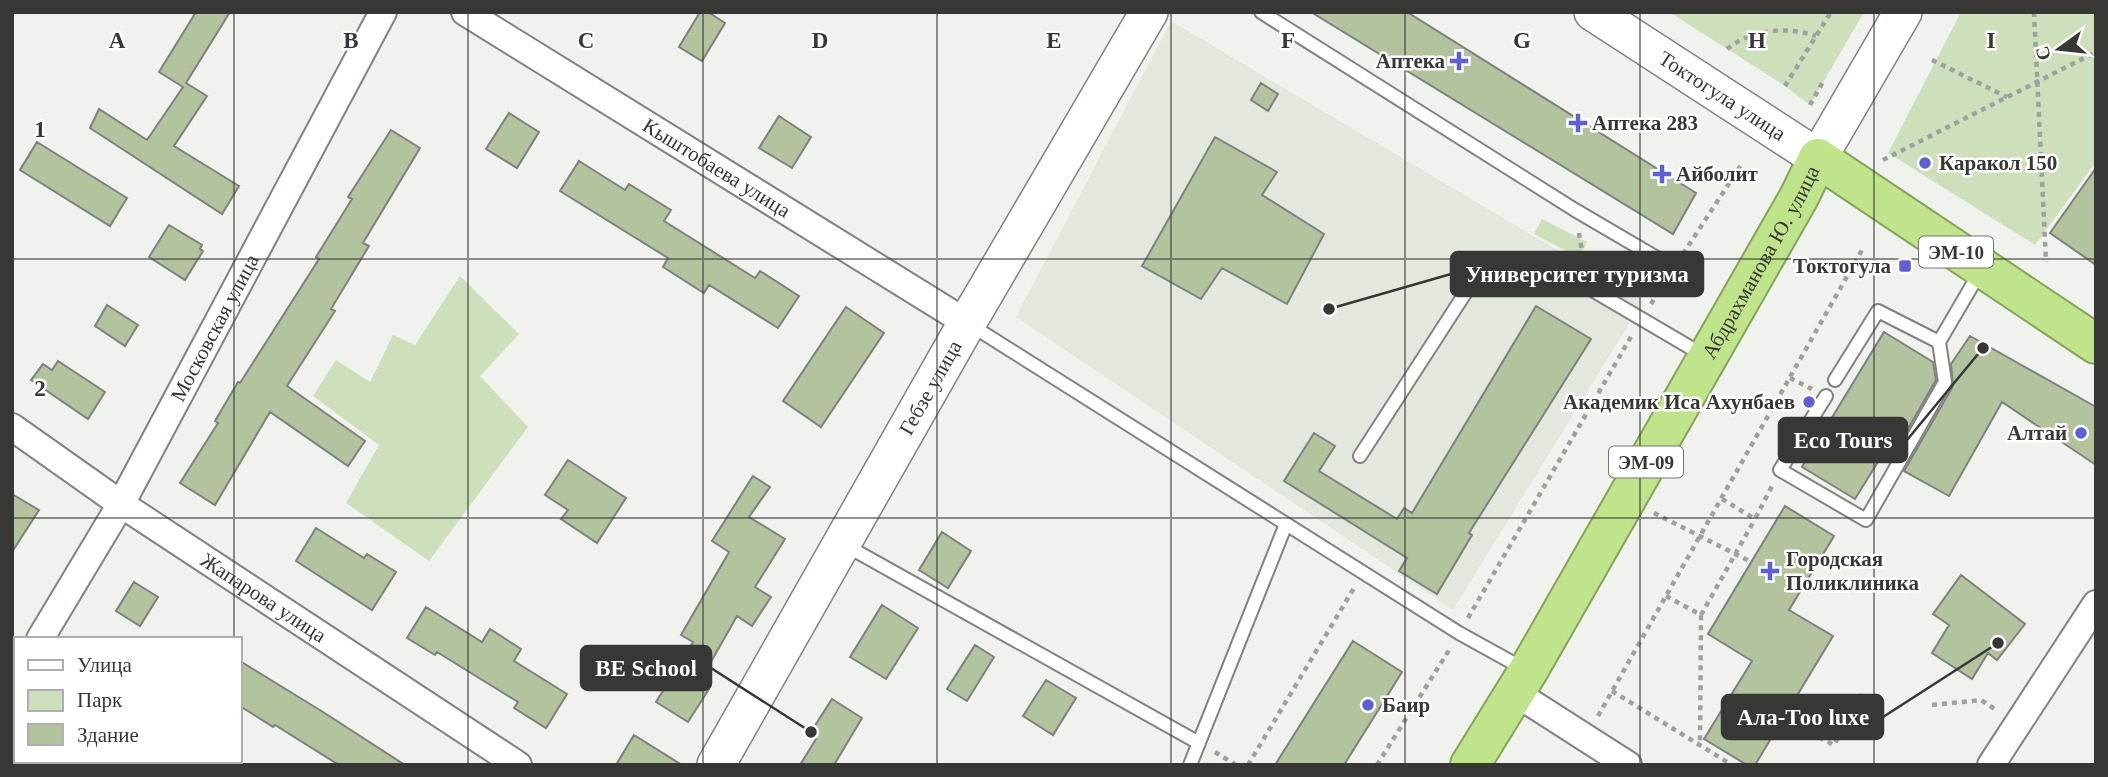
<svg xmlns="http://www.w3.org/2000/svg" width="2108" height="777" font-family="'Times New Roman',serif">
<rect width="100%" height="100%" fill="#f0f2ee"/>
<path fill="#e3e8de" d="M1171,21L1643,301L1453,610L1016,317Z"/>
<path fill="#cedfbc" d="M1669,12H1864L1810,105L1785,86Z
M1961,12H2096V162L2035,245L1888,153Z
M1542,219L1587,242L1579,258L1534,234Z
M460,276L519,334L480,376L528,427L429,561L346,503L379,445L313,396L336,360L370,382L393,335L415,345Z"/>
<path fill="#b2c39e" stroke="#7f817e" stroke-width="2" d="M196,12H230L186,83L207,96L174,146L239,186L222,214L90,128L99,109L147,140L183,87L159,72Z
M700,12H708L725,23L702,61L679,47Z
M1311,12H1407L1696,193L1673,234Z
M1261,83L1278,94L1268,111L1251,100Z
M509,113L539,132L517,168L486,149Z
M779,116L811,137L792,168L759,148Z
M391,130L420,148L363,243L369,246L331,309L335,311L287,386L365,441L348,466L270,412L215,505L180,483L218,423L215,421L238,382L240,383L319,259L316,257L352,199L348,197Z
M1215,137L1277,172L1262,195L1324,234L1287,304L1222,268L1201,299L1142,266Z
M37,142L127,198L110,226L20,170Z
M579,161L625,190L629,184L671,210L664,221L755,278L760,271L799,296L778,328L709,285L704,293L663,267L668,258L560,191Z
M2096,168V265L2050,233Z
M169,225L202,245L200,249L203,251L185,280L149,257Z
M107,305L138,325L125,346L95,326Z
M1536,306L1591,339L1469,533L1472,535L1437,594L1399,571L1407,558L1284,481L1314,433L1335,446L1319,471L1397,519L1404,508L1412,513Z
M846,307L884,333L821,427L783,401Z
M1884,332L1933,362L1936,380L1889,462L1881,457L1855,499L1802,467Z
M1970,336L2096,407V465L2002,402L1949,496L1904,471L1953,386L1951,364Z
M58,361L105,392L88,419L31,380L43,364L52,370Z
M568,460L626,498L597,543L561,519L568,510L545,495Z
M753,476L770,487L749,517L785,539L755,587L771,597L752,626L737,616L699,683L709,689L688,722L656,702L693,642L681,635L729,552L712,541Z
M12,494L39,510L12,552Z
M1785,506L1834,536L1789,610L1833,636L1755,765H1747L1704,739L1752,661L1708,634Z
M316,528L364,558L367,554L396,572L372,610L296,561Z
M942,532L971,551L948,588L919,570Z
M1961,575L2025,624L1997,660L1988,653L1972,679L1932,653L1949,625L1933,614Z
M134,582L158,597L140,626L116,611Z
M882,605L918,628L886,679L850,657Z
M426,607L482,642L490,629L521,649L514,661L567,694L546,728L514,708L518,702L437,652L435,655L407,638Z
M1353,641L1402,672L1344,765H1275Z
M975,645L994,657L967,701L947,689Z
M240,661L323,712L405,765H339L275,725L273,727L240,706Z
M1046,680L1076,698L1053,735L1023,716Z
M832,699L862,718L834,765H800L816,739L809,735Z
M634,735L682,765H616Z"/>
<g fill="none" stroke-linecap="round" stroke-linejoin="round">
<g stroke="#818380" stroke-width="16">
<path id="service" d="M1261,12L1575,210L1674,268
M969,324L1459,633L1524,669
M1835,380L1878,311L1939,342
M1826,396L1780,470L1866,520L1945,382L1939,342L1980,272
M1360,456L1473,281L1515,266L1589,288L1703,355
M845,545L1199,743
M1190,765L1286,524"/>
</g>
<g stroke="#818380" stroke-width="30">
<g id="minor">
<path id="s1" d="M465,12L967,323"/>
<path id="s2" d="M12,427L121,504L518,765"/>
<path id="s3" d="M40,639L121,504L383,12"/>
<path d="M12,684L16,678"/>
<path d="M1514,692L1628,765"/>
<path d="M1991,765L2096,604"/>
</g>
</g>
<g stroke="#818380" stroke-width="40">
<g id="secondary">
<path id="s4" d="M1593,12L1818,158L1903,12"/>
<path id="s5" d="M716,765L967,323L1149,12"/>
</g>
</g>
<g stroke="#85a45a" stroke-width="42">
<g id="trunk">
<path id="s6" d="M1470,765L1528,671L1799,197L1818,158L2096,344"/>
</g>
</g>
<path stroke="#9fa19e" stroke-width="4.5" stroke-dasharray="5 5" stroke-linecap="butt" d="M2034,12L2046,262
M1727,49C1752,29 1786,26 1816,36
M1932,60L2007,97
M1785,86L1831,12
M1810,105L1824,80
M1883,160L2096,52
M1579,233L1585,270
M1683,254L1743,162
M1651,304L1665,282
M1790,378L1812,389
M1722,499L1755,519L1772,486
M1654,513L1751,562
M1666,596L1701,615L1700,745
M1701,615L1755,519
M1468,618L1632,335
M1612,691L1732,765
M1932,705L1981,700L1996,710
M1598,716L1862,250
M1801,728L1834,745L1864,691
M1215,752L1236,765
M1248,765L1354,588
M1377,765L1451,647"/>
<use href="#service" stroke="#fff" stroke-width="12"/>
<use href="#minor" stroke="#fff" stroke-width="26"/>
<use href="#secondary" stroke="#fff" stroke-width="37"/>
<use href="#trunk" stroke="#bfe48b" stroke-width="38"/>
</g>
<path fill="none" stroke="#373836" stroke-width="2" stroke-opacity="0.55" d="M234,12V639M468,12V765M703,12V765M937,12V765M1171,12V765M1405,12V765M1640,12V765M1874,12V765M12,259H2096M12,518H2096M234,761V765"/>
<g fill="#5d5fd7" stroke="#fff" stroke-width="2.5">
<path d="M1455.5 50.5h7v7h7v7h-7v7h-7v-7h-7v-7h7z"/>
<path d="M1574.5 112.5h7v7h7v7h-7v7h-7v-7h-7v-7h7z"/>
<circle cx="1925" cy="163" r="7"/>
<path d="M1658.5 163.5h7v7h7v7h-7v7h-7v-7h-7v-7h7z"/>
<rect x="1898" y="259" width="14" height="14" rx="3.5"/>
<circle cx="1809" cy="402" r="7"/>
<circle cx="2081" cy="433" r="7"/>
<path d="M1766.5 560.5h7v7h7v7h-7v7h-7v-7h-7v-7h7z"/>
<circle cx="1368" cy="705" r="7"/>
</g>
<g text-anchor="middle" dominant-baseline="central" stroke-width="5" stroke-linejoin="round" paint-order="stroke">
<g fill="#fff" stroke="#737472" stroke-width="2">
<rect x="1919" y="236.5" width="74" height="31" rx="5"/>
<rect x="1609" y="446.5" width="74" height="31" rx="5"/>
</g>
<g font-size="19" font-weight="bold" fill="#373836">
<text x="1956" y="252">ЭМ-10</text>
<text x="1646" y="462">ЭМ-09</text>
</g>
<g font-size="21" font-weight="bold" fill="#373836" stroke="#fff" text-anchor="start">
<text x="1445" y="61" text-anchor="end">Аптека</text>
<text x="1592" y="123">Аптека 283</text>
<text x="1939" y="163">Каракол 150</text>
<text x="1676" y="174">Айболит</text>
<text x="1891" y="266" text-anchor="end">Токтогула</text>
<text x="1795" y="402" text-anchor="end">Академик Иса Ахунбаев</text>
<text x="2067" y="433" text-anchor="end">Алтай</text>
<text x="1786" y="559">Городская<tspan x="1786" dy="24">Поликлиника</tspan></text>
<text x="1382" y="705">Баир</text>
</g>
<g font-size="21" fill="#373836" stroke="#fff">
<text stroke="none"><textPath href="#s4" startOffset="154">Токтогула улица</textPath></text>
<text stroke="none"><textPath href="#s1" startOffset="296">Кыштобаева улица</textPath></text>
<text stroke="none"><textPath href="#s6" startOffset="581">Абдрахманова Ю. улица</textPath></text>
<text stroke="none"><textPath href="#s3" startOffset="357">Московская улица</textPath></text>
<text stroke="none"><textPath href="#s5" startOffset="434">Гебзе улица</textPath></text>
<text stroke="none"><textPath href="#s2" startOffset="304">Жапарова улица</textPath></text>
</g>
</g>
<g font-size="23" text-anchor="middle" font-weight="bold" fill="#373836" stroke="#fff" stroke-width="5" stroke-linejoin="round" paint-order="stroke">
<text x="117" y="48">A</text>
<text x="351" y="48">B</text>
<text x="586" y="48">C</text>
<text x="820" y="48">D</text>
<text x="1054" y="48">E</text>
<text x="1288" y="48">F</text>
<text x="1522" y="48">G</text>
<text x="1757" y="48">H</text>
<text x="1991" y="48">I</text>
<text x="40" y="137">1</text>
<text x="40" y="396">2</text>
</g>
<path fill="none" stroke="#373836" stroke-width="2.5" d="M1329 309L1451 274M1983 348L1907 440M811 732L711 668M1998 643L1883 717"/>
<g fill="#373836" stroke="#fff" stroke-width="2.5">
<circle cx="1329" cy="309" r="7"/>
<circle cx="1983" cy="348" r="7"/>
<circle cx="811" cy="732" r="7"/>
<circle cx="1998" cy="643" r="7"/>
</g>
<g fill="#373836" stroke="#373836" stroke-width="2.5">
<rect x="1451" y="252" width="252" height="44" rx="7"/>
<rect x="1779" y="418" width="128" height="44" rx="7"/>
<rect x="581" y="646" width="130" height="44" rx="7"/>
<rect x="1722" y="695" width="161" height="44" rx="7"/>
</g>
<g font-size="23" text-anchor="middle" font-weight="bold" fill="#fff">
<text x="1577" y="282">Университет туризма</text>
<text x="1843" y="448">Eco Tours</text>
<text x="646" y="676">BE School</text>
<text x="1803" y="725">Ала-Тоо luxe</text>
</g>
<rect width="2108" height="777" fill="none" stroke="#373836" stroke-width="28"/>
<rect x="14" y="637" width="228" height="126" fill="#ffffff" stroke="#afafaf" stroke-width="2"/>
<rect x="28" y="660" width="35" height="10" fill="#ffffff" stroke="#afafaf" stroke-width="2"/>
<text x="77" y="672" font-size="21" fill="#373836">Улица</text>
<rect x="28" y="690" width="35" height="21" fill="#cedfbc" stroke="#afafaf" stroke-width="2"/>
<text x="77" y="707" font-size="21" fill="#373836">Парк</text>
<rect x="28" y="724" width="35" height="21" fill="#b2c39e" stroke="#afafaf" stroke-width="2"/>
<text x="77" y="742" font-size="21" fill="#373836">Здание</text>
<g transform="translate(2059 49) rotate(255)" stroke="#ffffff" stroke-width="5" paint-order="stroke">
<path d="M0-5L12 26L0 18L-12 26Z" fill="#373836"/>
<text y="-10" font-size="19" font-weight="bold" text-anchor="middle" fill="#373836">С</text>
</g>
</svg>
